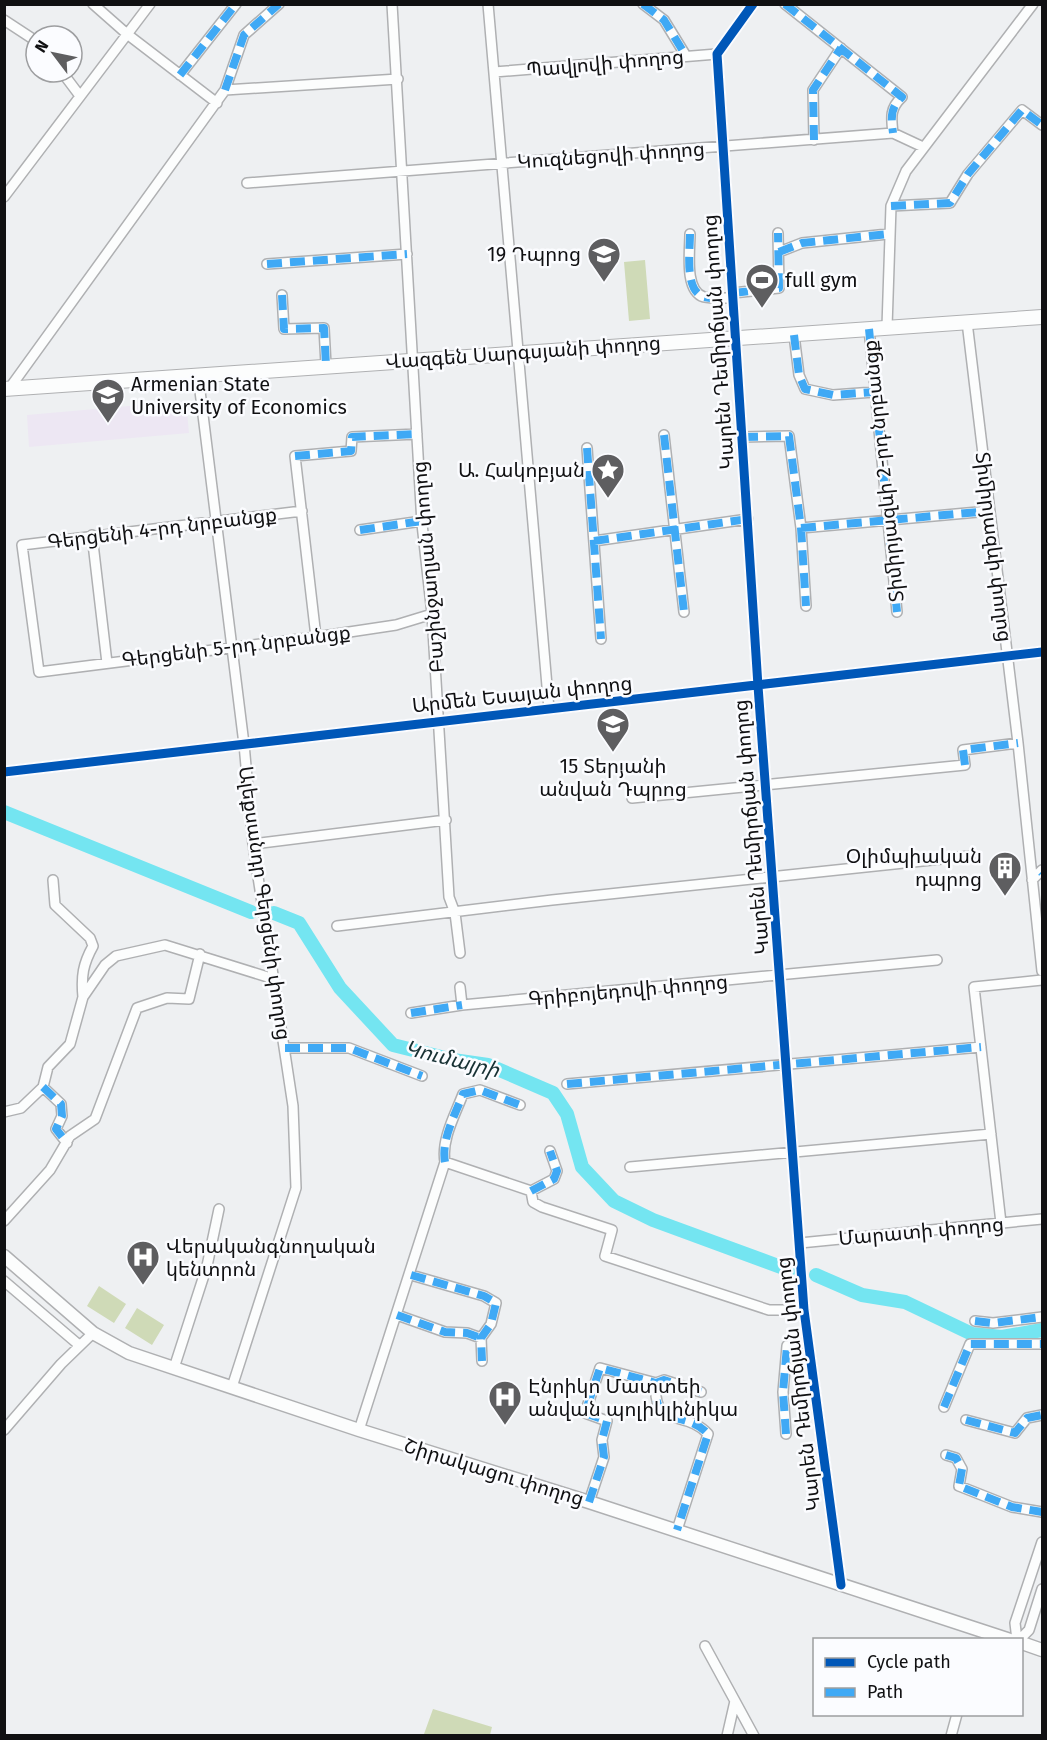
<svg xmlns="http://www.w3.org/2000/svg" width="1047" height="1740" font-family="'Fira Sans','Noto Sans Armenian',sans-serif">
<rect width="100%" height="100%" fill="#eef0f2"/>
<path fill="#ede7f3" d="M186,401L189,433L29,447L27,415Z"/>
<path fill="#cfdab7" d="M645,260L650,319L629,321L624,262Z
M99,1286L126,1304L114,1323L87,1306Z
M137,1308L164,1325L152,1345L125,1328Z
M433,1709L492,1727L490,1735L424,1734Z"/>
<g fill="none" stroke-linecap="round" stroke-linejoin="round">
<path stroke="#74e5f1" stroke-width="14" d="M4,812L251,912
M274,913L299,923L340,988L393,1045L453,1060L488,1065L553,1093L567,1114L582,1167L614,1201L653,1220L789,1270
M816,1275L862,1295L905,1302L972,1334L1002,1337L1042,1330"/>
<g stroke="#afb0b2" stroke-width="12">
<path id="minor" d="M93,4L127,34L217,103
M392,4L422,524L432,614L449,897L455,913L460,953
M488,4L549,709
M643,4L664,20L686,56
M753,4L717,54L758,686L804,1310L841,1585
M785,4L902,97C890,108 891,117 893,133
M4,20L36,41
M62,72L80,96
M494,72L717,54
M180,75L236,4
M225,90L398,79
M814,140L813,90L841,48
M247,183L893,133L923,147
M4,197L150,4
M891,206L950,203L968,174L1022,110L1042,125
M690,234C690,251 684,291 704,297C712,299 724,298 733,298
M779,252L802,243L888,234
M267,264L407,254
M733,293L779,288L778,233
M282,295L284,329L324,328L326,365
M967,322L1018,743L1042,971
M887,327L891,206L906,171L1033,4
M869,329L897,612
M794,335L799,375L805,389L833,395L874,392
M198,375L244,744L253,844L293,1106L296,1188L232,1387
M9,389L225,90L244,35L279,4
M664,435L684,612
M743,437L789,436L801,528L806,606
M587,448L601,639
M302,511L22,545L39,672L316,637L396,625L432,614
M801,528L989,511
M360,530L422,521
M92,535L107,663
M594,541L748,519
M316,637L295,456L351,451L352,437L417,434
M4,772L1042,652
M632,798L965,765L963,750L1018,743
M253,844L446,820
M53,880L55,905L90,938L93,946C83,964 81,976 83,997
M1032,880L1042,870
M337,926L552,900L970,856
M460,987L462,1005
M411,1013L462,1005L937,960
M285,1048H349L422,1076
M567,1084L981,1047
M43,1087L61,1104L62,1116L56,1129L67,1143
M4,1112L21,1108L43,1087L48,1067L70,1044L83,997L105,965L116,956L165,945L274,979
M445,1162C441,1140 455,1115 463,1094L480,1090L520,1105
M630,1167L991,1134
M531,1191L554,1179L557,1171L550,1151
M4,1221L50,1170L70,1136L95,1119L137,1008L167,998L189,999L200,954
M1001,1223L974,987L1042,980
M800,1243L1042,1219
M411,1275L484,1296L496,1303L491,1324L481,1338L482,1361
M4,1281L79,1345
M397,1315L445,1332L467,1333L481,1338
M975,1321L993,1323L1042,1317
M174,1368L207,1266L219,1209
M656,1383L664,1380L701,1392
M944,1407L970,1344H1042
M966,1420L1015,1433L1027,1418L1042,1415
M4,1430L61,1364L93,1333
M359,1430L445,1162L531,1191L533,1202L542,1207L612,1230L605,1256L769,1310H804
M786,1434L783,1392L787,1346L808,1345
M946,1455L956,1458L962,1469L959,1486L1012,1507L1042,1512
M589,1502L604,1457L602,1440L607,1421L585,1413L600,1368L656,1383C652,1430 686,1409 708,1434L677,1530
M1017,1640L1015,1623L1042,1542
M1019,1640L1029,1630L1042,1589
M705,1646L735,1701L727,1736
M735,1701L754,1736
M951,1736L957,1714"/>
</g>
<g stroke="#afb0b2" stroke-width="15">
<path id="major" d="M4,1256L93,1333L129,1353L359,1430L589,1502L1010,1640
M1022,1643L1042,1650"/>
</g>
<g stroke="#afb0b2" stroke-width="16">
<path id="highway" d="M4,389L1042,317"/>
</g>
<use href="#minor" stroke="#fcfdfd" stroke-width="9"/>
<use href="#major" stroke="#fcfdfd" stroke-width="12"/>
<use href="#highway" stroke="#fcfdfd" stroke-width="14"/>
<path stroke="#3fa9f5" stroke-width="8" stroke-dasharray="15 8" stroke-linecap="butt" d="M643,4L664,20L686,56
M785,4L902,97C890,108 891,117 893,133
M180,75L236,4
M225,90L244,35L279,4
M814,140L813,90L841,48
M891,206L950,203L968,174L1022,110L1042,125
M690,234C690,251 684,291 704,297C712,299 724,298 733,298
M779,252L802,243L888,234
M267,264L407,254
M733,293L779,288L778,233
M282,295L284,329L324,328L326,365
M869,329L897,612
M794,335L799,375L805,389L833,395L874,392
M664,435L684,612
M743,437L789,436L801,528L806,606
M587,448L601,639
M295,456L351,451L352,437L417,434
M801,528L989,511
M360,530L422,521
M594,541L748,519
M965,765L963,750L1018,743
M1041,872L1042,873
M411,1013L462,1005
M285,1048H349L422,1076
M567,1084L981,1047
M43,1087L61,1104L62,1116L56,1129L67,1143
M445,1162C441,1140 455,1115 463,1094L480,1090L520,1105
M531,1191L554,1179L557,1171L550,1151
M411,1275L484,1296L496,1303L491,1324L481,1338L482,1361
M397,1315L445,1332L467,1333L481,1338
M975,1321L993,1323L1042,1317
M656,1383L664,1380L701,1392
M944,1407L970,1344H1042
M966,1420L1015,1433L1027,1418L1042,1415
M786,1434L783,1392L787,1346L808,1345
M946,1455L956,1458L962,1469L959,1486L1012,1507L1042,1512
M589,1502L604,1457L602,1440L607,1421L585,1413L600,1368L656,1383C652,1430 686,1409 708,1434L677,1530"/>
<g stroke="#fbfcff" stroke-width="13">
<path id="cycleway" d="M753,4L717,54L758,686L804,1310L841,1585
M4,772L1042,652"/>
</g>
<use href="#cycleway" stroke="#0057b8" stroke-width="9"/>
</g>
<defs>
<g id="school-pin" transform="scale(1.725)"><path d="M0 17L-7.5 6A9.5 9.5 0 1 1 7.5 6Z" fill="#5e5e60" stroke="#fbfcff"/><path d="M0-5L7-2L0 1L-7-2ZM-4 1L0 2.5L4 1V4Q0 6-4 4Z" fill="#fff"/></g>
<g id="stadium-pin" transform="scale(1.725)"><path d="M0 17L-7.5 6A9.5 9.5 0 1 1 7.5 6Z" fill="#5e5e60" stroke="#fbfcff"/><path d="M0-5a6.5 5 0 1 0 0 10a6.5 5 0 1 0 0-10ZM-3.5-1.8h7v3.6h-7Z" fill="#fff"/></g>
<g id="university-pin" transform="scale(1.725)"><path d="M0 17L-7.5 6A9.5 9.5 0 1 1 7.5 6Z" fill="#5e5e60" stroke="#fbfcff"/><path d="M0-5L7-2L0 1L-7-2ZM-4 1L0 2.5L4 1V4Q0 6-4 4Z" fill="#fff"/></g>
<g id="sight-pin" transform="scale(1.725)"><path d="M0 17L-7.5 6A9.5 9.5 0 1 1 7.5 6Z" fill="#5e5e60" stroke="#fbfcff"/><path d="M0-6L1.8-2.2L6-1.7L2.9 1.2L3.7 5.4L0 3.3L-3.7 5.4L-2.9 1.2L-6-1.7L-1.8-2.2Z" fill="#fff"/></g>
<g id="building-pin" transform="scale(1.725)"><path d="M0 17L-7.5 6A9.5 9.5 0 1 1 7.5 6Z" fill="#5e5e60" stroke="#fbfcff"/><path d="M-4-6H4V6H1V3H-1V6H-4ZM-2.5-4.3h1.7v1.8h-1.7ZM.8-4.3h1.7v1.8H.8ZM-2.5-1h1.7V.8h-1.7ZM.8-1h1.7V.8H.8Z" fill="#fff"/></g>
<g id="hospital-pin" transform="scale(1.725)"><path d="M0 17L-7.5 6A9.5 9.5 0 1 1 7.5 6Z" fill="#5e5e60" stroke="#fbfcff"/><path d="M-5-5h3v3.5h4V-5h3V5h-3V1.5h-4V5h-3Z" fill="#fff"/></g>
</defs>
<g fill-rule="evenodd">
<use href="#school-pin" x="604" y="254"/>
<use href="#stadium-pin" x="762" y="280"/>
<use href="#university-pin" x="108" y="395"/>
<use href="#sight-pin" x="608" y="470"/>
<use href="#school-pin" x="613" y="724"/>
<use href="#building-pin" x="1005" y="868"/>
<use href="#hospital-pin" x="143" y="1257"/>
<use href="#hospital-pin" x="505" y="1397"/>
</g>
<g text-anchor="middle" dominant-baseline="central" stroke-width="5" stroke-linejoin="round" paint-order="stroke">
<g font-size="20" fill="#101012" stroke="#fbfcff">
<text transform="translate(605 63) rotate(-5)">Պավլովի փողոց</text>
<text transform="translate(611 155) rotate(-4)">Կուզնեցովի փողոց</text>
<text transform="translate(718 342) rotate(-94)">Կարեն Դեմիրճյան փողոց</text>
<text transform="translate(523 352) rotate(-4)">Վազգեն Սարգսյանի փողոց</text>
<text transform="translate(883 471) rotate(-96)">Տիմիրյազևի 2-րդ նրբանցք</text>
<text transform="translate(162 528) rotate(-7)">Գերցենի 4-րդ նրբանցք</text>
<text transform="translate(994 547) rotate(83)">Տիմիրյազևի փողոց</text>
<text transform="translate(428 567) rotate(-95)">Բաշինջաղյան փողոց</text>
<text transform="translate(236 646) rotate(-7)">Գերցենի 5-րդ նրբանցք</text>
<text transform="translate(522 694) rotate(-6)">Արմեն Եսայան փողոց</text>
<text transform="translate(751 827) rotate(-95)">Կարեն Դեմիրճյան փողոց</text>
<text transform="translate(265 903) rotate(82)">Ալեքսանդր Գերցենի փողոց</text>
<text transform="translate(628 990) rotate(-5)">Գրիբոյեդովի փողոց</text>
<text transform="translate(921 1231) rotate(-5)">Մարատի փողոց</text>
<text transform="translate(798 1384) rotate(-97)">Կարեն Դեմիրճյան փողոց</text>
<text transform="translate(494 1472) rotate(17)">Շիրակացու փողոց</text>
</g>
<g font-size="20" fill="#101012" stroke="#fbfcff" text-anchor="start">
<text x="581" y="254" text-anchor="end">19 Դպրոց</text>
<text x="785" y="280">full gym</text>
<text x="131" y="384">Armenian State<tspan x="131" dy="23">University of Economics</tspan></text>
<text x="585" y="470" text-anchor="end">Ա. Հակոբյան</text>
<text x="613" y="766" text-anchor="middle">15 Տերյանի<tspan x="613" dy="23">անվան Դպրոց</tspan></text>
<text x="982" y="856" text-anchor="end">Օլիմպիական<tspan x="982" dy="23">դպրոց</tspan></text>
<text x="166" y="1246">Վերականգնողական<tspan x="166" dy="23">կենտրոն</tspan></text>
<text x="528" y="1386">Էնրիկո Մատտեի<tspan x="528" dy="23">անվան պոլիկլինիկա</tspan></text>
</g>
<g font-size="21" font-style="italic" fill="#173134" stroke="#fbfcff">
<text transform="translate(452 1059) rotate(14)">Կումայրի</text>
</g>
</g>
<rect width="1047" height="1740" fill="none" stroke="#101012" stroke-width="12"/>
<rect x="813" y="1638" width="210" height="78" fill="#fbfcff" stroke="#9d9ea0" stroke-width="1.5"/>
<rect x="825" y="1658" width="30" height="9" fill="#0057b8" stroke="#9d9ea0" stroke-width="1.5"/>
<text x="867" y="1668" font-size="18" fill="#101012">Cycle path</text>
<rect x="825" y="1688" width="30" height="9" fill="#3fa9f5" stroke="#9d9ea0" stroke-width="1.5"/>
<text x="867" y="1698" font-size="18" fill="#101012">Path</text>
<g transform="translate(54 54) rotate(302)"><circle r="28" fill="#fbfcff" stroke="#9d9ea0" stroke-width="1.5"/>
<path d="M0-4.5L10 22L0 15L-10 22Z" fill="#5e5e60"/>
<text y="-9" font-size="16" font-weight="bold" text-anchor="middle" fill="#101012">N</text>
</g>
</svg>
